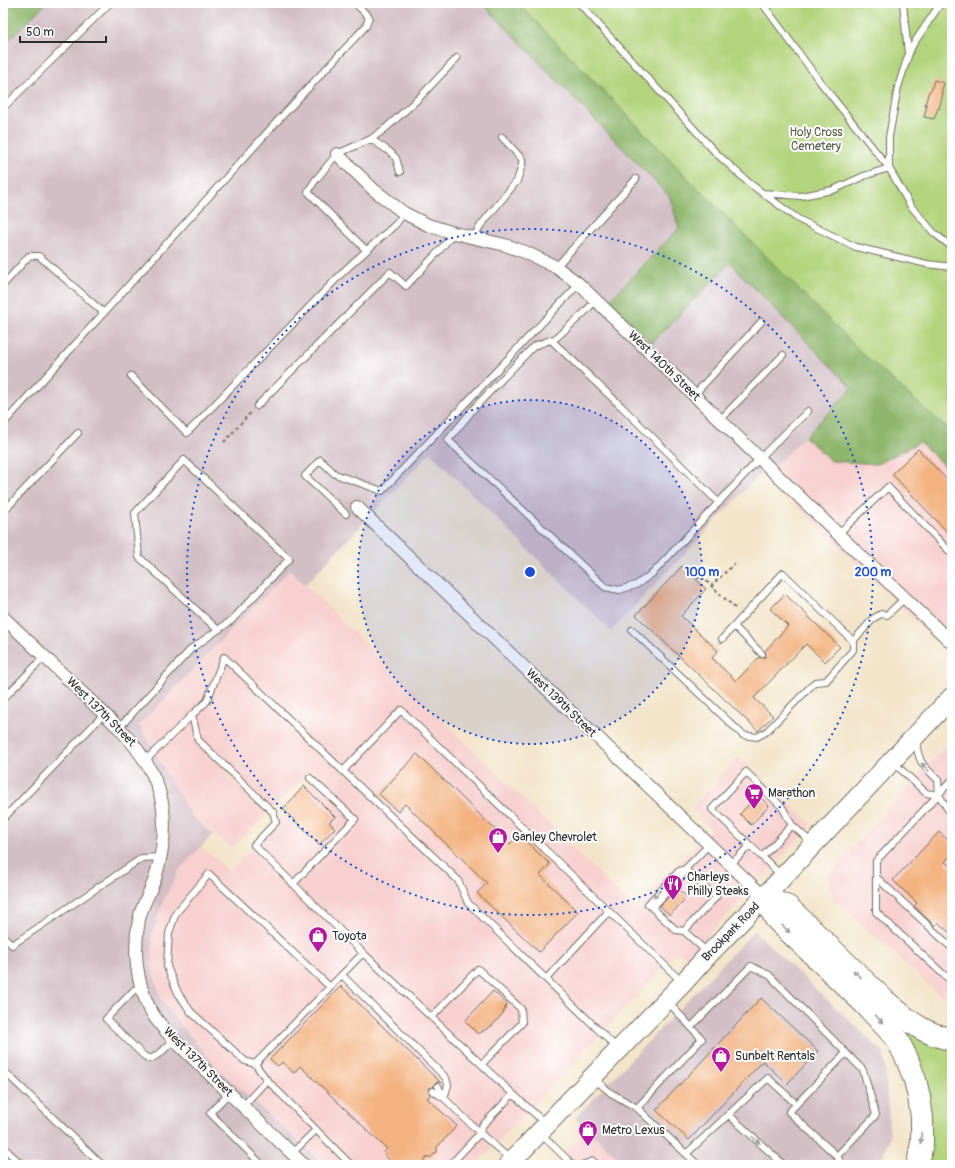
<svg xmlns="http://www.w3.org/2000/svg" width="955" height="1168" font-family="Pangolin,sans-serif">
<rect width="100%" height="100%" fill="#fff"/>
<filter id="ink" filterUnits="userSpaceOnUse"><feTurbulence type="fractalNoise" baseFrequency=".025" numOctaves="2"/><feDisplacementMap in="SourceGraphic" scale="8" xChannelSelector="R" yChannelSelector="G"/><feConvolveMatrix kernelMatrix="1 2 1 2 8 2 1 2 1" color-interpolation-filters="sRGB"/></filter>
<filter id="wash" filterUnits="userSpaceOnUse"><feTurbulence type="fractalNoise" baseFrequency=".012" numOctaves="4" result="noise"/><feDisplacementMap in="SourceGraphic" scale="16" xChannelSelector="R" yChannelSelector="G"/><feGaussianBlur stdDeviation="0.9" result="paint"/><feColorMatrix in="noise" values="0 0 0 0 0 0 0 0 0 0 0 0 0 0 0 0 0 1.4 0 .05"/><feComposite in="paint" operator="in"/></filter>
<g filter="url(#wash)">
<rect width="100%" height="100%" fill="#f3e4c9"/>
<path fill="#f7d0cf" d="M805,437L831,461L877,464L920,442L952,474V656L766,476Z
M290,570L635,909L711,829L691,809L739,757L812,825L686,958L678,951L588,1048L476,1165H324L216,1067L162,1002L153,972L152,934L164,899L180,869L201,847L230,871L319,773L313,768L232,848L191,816L138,726Z
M952,739V997L941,996L834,899L827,876Z
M587,1129L626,1165H554Z"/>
<path fill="#d2bec5" d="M46,3H482L670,197L679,228L609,301L652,343L730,263L852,388L766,476L762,472L611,631L430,453L305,585L290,570L139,725L191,816L213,834L180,869L164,899L152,934L153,972L162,1002L216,1067L324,1165H3V46Z
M754,931L884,1053L890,1137L879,1165H626L575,1118Z"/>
<path fill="#b3d47d" stroke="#6f8054" d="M485,3H952V465Z
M905,1026L952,1046V1165H924L900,1033Z"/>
<path fill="#8eb66c" stroke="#5c704c" d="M3,3H46L3,46Z
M482,3H518L685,175L864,355L942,424L952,430V474L920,442L877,464L831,461L805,437L852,388L730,263L652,343L609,301L679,228L670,197Z"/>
<g id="blocks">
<path fill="#f3b280" d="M934,80L944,83L941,94H943L939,109L938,108L934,119L924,117L927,105H925L929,91H931Z
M918,449L952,485V537L892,474Z
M682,566L706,589L681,616L718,651L712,658L736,681L759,657L763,658L765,657L766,653L765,651L788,626L770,609L785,594L840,647L825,662L806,644L754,698L773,716L758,731L636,615Z
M417,754L510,844L519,835L550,864L540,875L578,912L539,952L477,893L487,883L405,804L398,812L379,794Z
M304,786L335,817L329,822L335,828L319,845L283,809Z
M758,795L769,806L751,825L740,814Z
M939,832L952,844V854L945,862L952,868V935L938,922L935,926L914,906L917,903L893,880Z
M677,888L687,897L670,915L660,906Z
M341,986L441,1083L436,1082L434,1084V1087L429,1088V1091L430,1095L427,1098L457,1126L436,1148L438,1150L430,1158L428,1156L420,1165H395L384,1155L385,1154L384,1152L387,1149L300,1066L294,1073L282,1062L278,1066L270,1059Z
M493,991L507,1004L503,1013L493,1025L478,1034L465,1021Z
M761,998L818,1051L787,1084L763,1061L689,1140L656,1110Z"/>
</g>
</g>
<g filter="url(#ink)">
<use href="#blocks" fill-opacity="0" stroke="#716c62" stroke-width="1"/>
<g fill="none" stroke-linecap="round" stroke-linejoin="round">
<g stroke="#716c62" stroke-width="8">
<path id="lane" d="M579,3L716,153L749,183L798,219L856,247L927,264L952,267
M762,3L821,83L889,168L864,176L833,190L801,196L762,193
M903,3L908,54
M941,3L912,46L908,56L898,87L889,137V168L910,205L934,233L952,247
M3,108L110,3
M371,139L390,152L396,158L400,172
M473,238L481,225L517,181L522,165V159L502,137
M366,250L308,192L314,182L337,154L371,139L386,128L419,98L457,58
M556,267L636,179
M3,285L29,256H39L104,313
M596,300L585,312L556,338L534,346L476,406L448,440L605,587L619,590L636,585L653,573L760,458L808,411
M551,340L623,408L719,503
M131,376L187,433L345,270L396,224L404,213
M694,395L761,322
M257,406L390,272L406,286L439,251L454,233
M720,420L783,355
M3,424L283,115L366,26L369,17L355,3
M3,512L78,433
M346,514L305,476L320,460L335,474L382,491L579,284
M838,534L888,487L952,554
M734,626L762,654
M632,630L743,735L757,737L766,732L815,682L826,681L853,650V641L783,573L722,639
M943,634L952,625
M853,641L874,618L881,614L887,615L905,598
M3,699L44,657
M119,728L191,649L232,620L289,559L184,460L135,513L139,557L218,630
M916,741C919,764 922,764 938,780L939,795L952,816
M146,760L192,715
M893,762L926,793L939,795
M343,771L458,880L468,903L617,1048
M952,780L876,861V912L944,975L952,981
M3,819L104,714
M762,857L792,825L812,843
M730,865L750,845
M685,869L679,871L648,904L676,930L684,931L707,952
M781,875L712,809L746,772L782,807L792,825
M876,877L952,948
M293,884L355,819L310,778
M652,908L683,875L685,869L709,845
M684,931L716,897L685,869
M3,936L12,945L142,858L161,857
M342,975L446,1078L448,1085L444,1098L480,1133L511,1160
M546,979L609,911
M142,987L134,990L106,1019L143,1055L149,1059C159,1057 167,1046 174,1040
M432,1017L478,969L521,1009L522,1023L482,1064
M691,1027L751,966L769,975L863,1070L876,1115L837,1156L789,1112L846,1053
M255,1064L245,1061L191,1012L178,993L167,967L169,933L176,913L209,874L330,987
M3,1070L102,1165
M593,1078L611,1093L637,1108L702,1039L668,1002
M438,1086L444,1098
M433,1091L444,1098
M229,1093L210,1113L262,1165
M513,1094L546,1124
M243,1106L267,1080
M637,1108L698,1165
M729,1115L784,1165
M541,1134L573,1165
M3,1147L22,1165
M292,1153L316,1130
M686,1154L768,1078L796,1104
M837,1156L842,1165
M351,1165L267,1080L255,1064L363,953
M450,1165L480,1133L482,1126L513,1094L363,953L254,845L276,822L273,812L198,740L192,715L207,701L224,657L343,771L401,710L682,982
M582,1165L593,1161L597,1165"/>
</g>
<g stroke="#716c62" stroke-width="14">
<path id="street" d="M337,154L374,190L404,213L428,225L454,233L505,245L525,252L556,267L579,284L838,534L952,643
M357,507L764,897
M3,617L119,728C162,773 174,814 156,875C152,890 142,903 139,920C133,950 136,984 151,1011C157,1022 166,1031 174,1040L304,1165"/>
</g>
<g stroke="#716c62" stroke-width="21">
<path id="primary" d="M508,1165L683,983L709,954L764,897L952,697"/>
</g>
<g stroke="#716c62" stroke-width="24">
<path id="highway" d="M764,897L776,919L865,1004L897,1039L907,1059L915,1080L919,1097L922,1118V1142L918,1165
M764,897L788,907L885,1001L908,1020L922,1029L933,1034L952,1040"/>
</g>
<path stroke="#716c62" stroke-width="2" stroke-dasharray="3 3" stroke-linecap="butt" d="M224,442L251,412
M697,579L699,577H702L736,609
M711,586L737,561"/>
<use href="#lane" stroke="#fff" stroke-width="6"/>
<use href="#street" stroke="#fff" stroke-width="12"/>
<use href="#primary" stroke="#fff" stroke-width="19"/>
<use href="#highway" stroke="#fff" stroke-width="22"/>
</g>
<defs><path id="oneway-solid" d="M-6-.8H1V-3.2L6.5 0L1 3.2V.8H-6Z"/></defs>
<g fill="#a0a0a0">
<use href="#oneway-solid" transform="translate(925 767) rotate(-133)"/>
<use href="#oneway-solid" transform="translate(657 894) rotate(133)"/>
<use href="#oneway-solid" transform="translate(786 929) rotate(44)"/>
<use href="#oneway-solid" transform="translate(857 974) rotate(-136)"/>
<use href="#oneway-solid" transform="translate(879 1019) rotate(48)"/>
<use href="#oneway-solid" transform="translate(921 1138) rotate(93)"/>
<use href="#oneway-solid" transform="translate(756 1140) rotate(42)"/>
</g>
</g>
<circle cx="530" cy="572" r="172" fill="#1d4ed8" fill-opacity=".12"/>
<g fill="none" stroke="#1d4ed8" stroke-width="2" stroke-dasharray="2 4">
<circle cx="530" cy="572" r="172"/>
<circle cx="530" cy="572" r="343"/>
</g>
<defs>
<g id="supermarket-pin" transform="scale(1)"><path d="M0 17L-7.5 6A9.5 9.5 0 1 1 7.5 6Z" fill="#b5179e" stroke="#fff"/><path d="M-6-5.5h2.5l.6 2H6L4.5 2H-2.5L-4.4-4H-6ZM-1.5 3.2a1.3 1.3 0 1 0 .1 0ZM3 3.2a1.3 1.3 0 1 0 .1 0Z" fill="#fff"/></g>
<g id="shop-pin" transform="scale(1)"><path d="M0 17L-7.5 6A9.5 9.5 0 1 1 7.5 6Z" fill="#b5179e" stroke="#fff"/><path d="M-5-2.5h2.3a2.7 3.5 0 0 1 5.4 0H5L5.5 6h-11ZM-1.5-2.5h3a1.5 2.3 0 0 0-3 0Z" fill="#fff"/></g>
<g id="restaurant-pin" transform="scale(1)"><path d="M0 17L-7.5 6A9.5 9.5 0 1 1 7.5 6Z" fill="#b5179e" stroke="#fff"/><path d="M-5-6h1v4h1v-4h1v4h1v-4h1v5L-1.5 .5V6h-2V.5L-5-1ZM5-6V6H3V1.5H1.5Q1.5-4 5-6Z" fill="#fff"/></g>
</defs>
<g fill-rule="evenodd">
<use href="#supermarket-pin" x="754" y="793"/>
<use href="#shop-pin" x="498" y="837"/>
<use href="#restaurant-pin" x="673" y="884"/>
<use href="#shop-pin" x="318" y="936"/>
<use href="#shop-pin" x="721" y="1056"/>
<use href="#shop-pin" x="588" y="1130"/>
</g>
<g text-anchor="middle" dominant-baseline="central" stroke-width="4" stroke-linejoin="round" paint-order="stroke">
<g font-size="12" fill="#545e44" stroke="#fff">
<text x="816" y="132">Holy Cross<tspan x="816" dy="14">Cemetery</tspan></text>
</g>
<g font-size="12" fill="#2b2b2b" stroke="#fff">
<text transform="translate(664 366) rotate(44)">West 140th Street</text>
<text transform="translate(561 703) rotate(44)">West 139th Street</text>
<text transform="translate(101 712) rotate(45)">West 137th Street</text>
<text transform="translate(731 932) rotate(-46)">Brookpark Road</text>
<text transform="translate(198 1062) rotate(45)">West 137th Street</text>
</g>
<g font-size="12" fill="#2b2b2b" stroke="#fff" text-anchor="start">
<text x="768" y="793">Marathon</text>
<text x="512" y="837">Ganley Chevrolet</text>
<text x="687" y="877">Charleys<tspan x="687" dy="14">Philly Steaks</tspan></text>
<text x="332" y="936">Toyota</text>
<text x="735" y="1056">Sunbelt Rentals</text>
<text x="602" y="1130">Metro Lexus</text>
</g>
</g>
<circle cx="530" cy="572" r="6" fill="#1d4ed8" stroke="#fff" stroke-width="2"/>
<g font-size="12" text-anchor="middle" font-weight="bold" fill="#1d4ed8" stroke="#fff" stroke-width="4" stroke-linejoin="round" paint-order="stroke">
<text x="702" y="576">100 m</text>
<text x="873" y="576">200 m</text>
</g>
<rect width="955" height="1168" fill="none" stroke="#fff" stroke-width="16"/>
<path d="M20 36v6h86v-6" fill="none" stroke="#2b2b2b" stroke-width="2"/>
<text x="26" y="36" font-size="12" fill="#2b2b2b" stroke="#ffffff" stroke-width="3" paint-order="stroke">50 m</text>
</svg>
